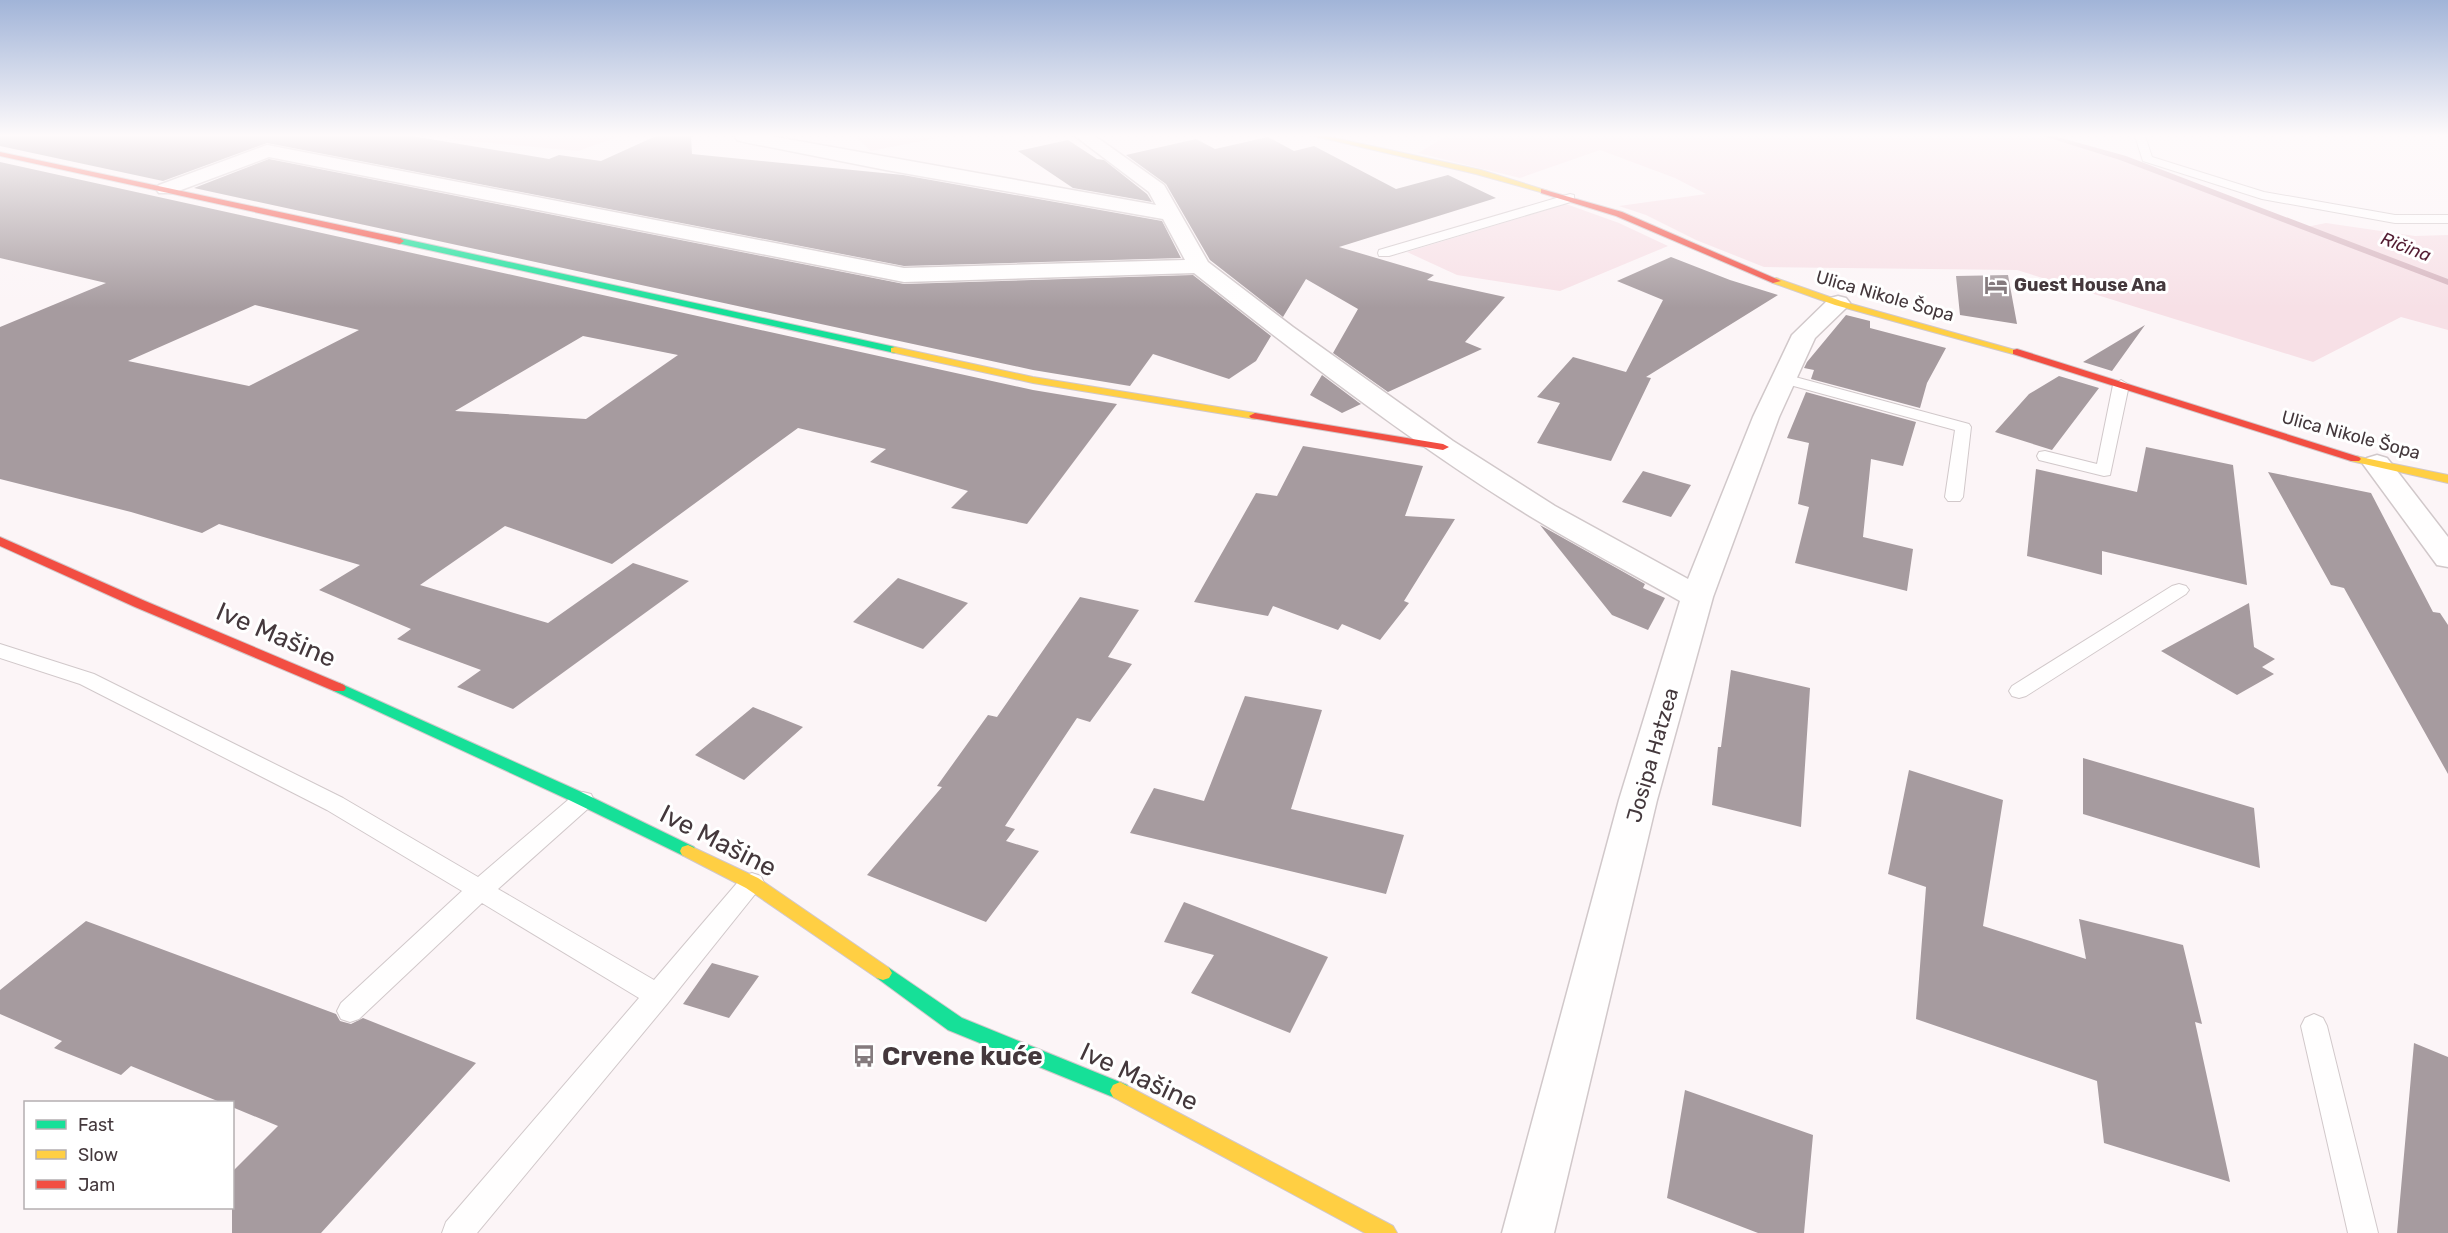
<svg xmlns="http://www.w3.org/2000/svg" width="2448" height="1233" font-family="Rubik,sans-serif">
<rect width="100%" height="100%" fill="#fcf5f7"/>
<path fill="#f7e0e6" d="M455,136H620L578,151L449,139Z
M854,136H947L871,151Z
M1447,136H2047L2123,158L2306,227L2326,223L2415,236L2448,235V330L2401,317L2313,362L2017,270L1764,267L1696,240L1646,215L1619,206L1706,194L1675,178L1600,150L1520,178L1418,153Z
M1566,204L1619,223L1668,246L1560,291L1457,275L1407,252Z"/>
<g fill="none" stroke-linecap="round" stroke-linejoin="round">
<path fill="#d6b5bf" fill-rule="evenodd" d="M2043,136H2054L2126,156L2448,279V285L2120,160Z"/>
</g>
<path fill="#a69b9f" fill-rule="evenodd" d="M0,136H412L549,159L559,155L601,161L656,136H691L692,154L903,175L1162,221L1181,258L904,266L267,143L163,181L0,146Z
M1268,137L1294,151L1314,146L1396,189L1448,175L1496,198L1339,247L1434,275L1427,280L1505,297L1465,342L1482,349L1388,392L1333,353L1358,309L1306,279L1283,317L1210,260L1166,184L1126,155L1196,139L1215,149Z
M1068,140L1097,159L1104,160L1147,194L1152,202L1073,188L1018,151Z
M269,159L904,284L1193,275L1271,336L1256,361L1229,379L1153,354L1130,386L1033,370L194,188Z
M0,162L1033,390L1117,404L1027,524L951,508L968,491L870,462L886,449L798,428L612,564L505,526L420,585L548,623L633,563L689,581L513,709L457,687L481,670L397,639L411,629L319,590L360,565L219,524L202,533L131,512L0,479V327L106,283L0,258ZM255,305L359,330L249,386L128,361ZM583,336L678,355L586,419L455,411Z
M1671,257L1730,280L1778,295L1646,377L1651,378L1611,461L1537,443L1560,403L1537,397L1573,357L1626,372L1663,300L1617,281Z
M2008,275L2017,324L1960,315L1956,276Z
M1846,315L1870,321V328L1946,348L1927,383L1920,408L1811,379L1814,370L1804,368L1807,362Z
M2145,325L2112,371L2083,362Z
M1322,375L1358,402L1361,404L1342,413L1310,395Z
M2059,376L2099,388L2052,450L1995,432L2029,394Z
M1806,392L1916,422L1903,466L1871,459L1863,537L1913,549L1907,591L1795,563L1809,507L1798,504L1809,443L1787,438Z
M1303,446L1423,466L1405,516L1455,519L1404,601L1409,603L1380,640L1342,624L1338,630L1273,606L1268,616L1194,602L1256,493L1277,496Z
M2146,447L2233,465L2247,585L2102,551V575L2027,556L2036,469L2137,492Z
M1643,471L1691,485L1671,517L1622,502Z
M2268,472L2371,493L2433,612L2440,613L2448,625V774L2344,588L2331,585Z
M1540,525L1645,584L1643,588L1665,598L1648,630L1612,615Z
M898,578L968,603L923,649L853,622Z
M1080,597L1139,610L1108,657L1132,664L1090,722L1077,718L1005,826L1015,829L1006,841L1039,851L986,922L867,875L942,787L937,786L988,715L997,717Z
M2249,603L2254,647L2275,659L2262,667L2274,674L2237,695L2161,651Z
M1731,670L1810,688L1801,827L1712,805L1718,747H1721Z
M1245,696L1322,710L1291,809L1404,835L1386,894L1130,833L1154,788L1204,801Z
M753,707L803,727L744,780L695,755Z
M2083,758L2254,808L2260,868L2083,814Z
M1909,770L2003,800L1983,926L2086,959L2079,919L2183,945L2202,1024L2195,1022L2230,1182L2104,1143L2097,1081L1916,1019L1926,887L1888,874Z
M1184,902L1328,957L1290,1033L1191,993L1214,955L1164,942Z
M86,921L336,1014L340,1021L351,1024L363,1018L476,1063L321,1233H232V1172L278,1126L232,1107V1102H220L131,1066L121,1075L54,1048L62,1041L0,1014V990Z
M712,963L759,976L729,1018L683,1004Z
M2414,1043L2448,1057V1233H2397Z
M1685,1090L1813,1135L1804,1233H1758L1667,1198Z"/>
<g fill="none" stroke-linecap="round" stroke-linejoin="round">
<g stroke="#d1c8ca" stroke-width="2">
<path id="lane" d="M2135,136H2145L2152,157L2264,192L2395,215H2448V223H2395L2262,199L2143,161Z
M1570,194L1574,195V201L1389,256H1379L1378,253L1379,250Z
M1784,374L1969,424L1971,427L1963,497L1960,501H1948L1945,497L1955,430L1779,382L1776,379L1779,376Z
M2121,380L2129,385L2110,475L2104,476L2039,460L2037,456L2039,452L2045,451L2097,464L2113,385Z
M2179,584L2186,586L2189,590L2186,594L2026,696L2019,698L2012,696L2009,691L2012,686L2172,586Z
M0,644L94,674L343,798L478,877L575,794L583,792L591,794L594,800L591,806L498,889L654,980L743,876L752,873L761,876L764,883L667,1004L477,1233H442L446,1222L639,998L482,903L359,1019L350,1022L341,1019L337,1011L341,1003L462,891L327,810L80,684L0,658Z
M2314,1014L2323,1018L2327,1026L2378,1233H2348L2301,1026L2305,1018Z"/>
</g>
<g stroke="#d1c8ca" stroke-width="3">
<path id="street" d="M735,136H770L1156,205L1149,192L1075,136H1095L1164,185L1208,262L1293,327L1453,441L1555,506L1688,579L1753,417L1792,335L1830,298L1838,296L1846,298L1850,303L1846,308L1815,338L1779,417L1713,597L1657,800L1554,1233H1502L1619,800L1680,601C1631,573 1581,547 1533,518C1414,445 1303,359 1194,273L904,282L269,157L173,193H159L156,189L159,185L267,145L904,268L1185,260L1163,219L886,170L744,142L737,140Z
M2377,455L2387,458L2448,537V567L2437,565L2363,464L2367,458Z"/>
</g>
<g stroke="#d1c8ca" stroke-width="2">
<path id="fast" d="M400,238L895,347L900,350L895,353L397,243L396,241Z
M339,683L579,791L694,847L696,851L694,855L688,857L682,855L567,799L334,691L332,688Z
M883,966L889,968L962,1018L1127,1085L1130,1091L1127,1097L1120,1100L1113,1097L948,1030L877,978L874,973L877,968Z"/>
</g>
<g stroke="#d1c8ca" stroke-width="2">
<path id="slow" d="M1314,136H1326L1481,170L1548,191L1544,193L1476,174Z
M1776,278L1841,301L2022,352L2021,354H2013L1835,305L1773,283L1771,281Z
M895,347L1033,377L1255,413L1261,416L1255,419L1033,383L891,352V348Z
M2355,456L2448,475V483L2351,461L2349,459L2351,457Z
M688,845L758,878L889,968L892,973L889,978L883,980L877,978L746,888L682,855L680,851L682,847Z
M1120,1082L1393,1226L1397,1233H1365L1113,1097L1110,1091L1113,1085Z"/>
</g>
<g stroke="#d1c8ca" stroke-width="2">
<path id="jam" d="M0,152L400,238L404,241L400,244L0,156Z
M1541,189L1622,212L1781,281L1773,283L1616,216L1541,193Z
M2017,349L2359,457L2361,459L2359,461H2351L2013,354V350Z
M1255,413L1443,444L1449,447L1443,450L1251,418L1249,416Z
M0,537L145,601L344,685L346,688L344,691H334L135,607L0,546Z"/>
</g>
<use href="#lane" fill="#fffefe" fill-rule="evenodd"/>
<use href="#street" fill="#fffefe" fill-rule="evenodd"/>
<use href="#fast" fill="#16e098" fill-rule="evenodd"/>
<use href="#slow" fill="#ffcf43" fill-rule="evenodd"/>
<use href="#jam" fill="#f24e42" fill-rule="evenodd"/>
</g>
<linearGradient id="sky" x2="0" y2="1"><stop stop-color="#a1b4d8"/><stop offset="0.44" stop-color="#fefafb"/><stop offset="1" stop-color="#fefafb" stop-opacity="0"/></linearGradient>
<rect width="2448" height="308" fill="url(#sky)"/>
<defs>
<g id="hotel-bare" transform="scale(1.8)"><path d="M-6-4.5h1.5V1H6V5H4.5V3h-9V5H-6ZM-4 0a1.8 1.8 0 1 1 3.6 0ZM.5 0V-2.5h3Q6-2.5 6 0Z" fill="#847a7d" stroke="#fff" stroke-width="2.5" paint-order="stroke"/></g>
<g id="bus-bare" transform="scale(1.8)"><path d="M-5-6H5V4H4V6H2V4H-2V6H-4V4H-5ZM-3.5-4V0h7V-4ZM-3.5 1.2v1.5H-2V1.2ZM2 1.2v1.5H3.5V1.2Z" fill="#847a7d" stroke="#fff" stroke-width="2.5" paint-order="stroke"/></g>
</defs>
<g fill-rule="evenodd">
<use href="#hotel-bare" x="1996" y="285"/>
<use href="#bus-bare" x="864" y="1056"/>
</g>
<g text-anchor="middle" dominant-baseline="central" stroke-width="6" stroke-linejoin="round" paint-order="stroke">
<g font-size="18" font-style="italic" fill="#531c32" stroke="#fff">
<text transform="translate(2406 247) rotate(21)">Ričina</text>
</g>
<g font-size="18" font-weight="bold" fill="#44383c" stroke="#fff" text-anchor="start">
<text x="2014" y="285">Guest House Ana</text>
</g>
<g font-size="18" fill="#44383c" stroke="#fff">
<text transform="translate(1885 296) rotate(16)">Ulica Nikole Šopa</text>
<text transform="translate(2351 435) rotate(15)">Ulica Nikole Šopa</text>
</g>
<g font-size="21" fill="#44383c" stroke="#fff">
<text transform="translate(1652 755) rotate(-74)">Josipa Hatzea</text>
</g>
<g font-size="26" fill="#44383c" stroke="#fff">
<text transform="translate(276 635) rotate(23)">Ive Mašine</text>
<text transform="translate(718 841) rotate(27)">Ive Mašine</text>
<text transform="translate(1139 1077) rotate(25)">Ive Mašine</text>
</g>
<g font-size="26" font-weight="bold" fill="#44383c" stroke="#fff" text-anchor="start">
<text x="882" y="1056">Crvene kuće</text>
</g>
</g>
<rect x="24" y="1101" width="210" height="108" fill="#ffffff" stroke="#b4afb1" stroke-width="1.5"/>
<rect x="36" y="1120" width="30" height="9" fill="#16e098" stroke="#b4afb1" stroke-width="1.5"/>
<text x="78" y="1131" font-size="18" fill="#44383c">Fast</text>
<rect x="36" y="1150" width="30" height="9" fill="#ffcf43" stroke="#b4afb1" stroke-width="1.5"/>
<text x="78" y="1161" font-size="18" fill="#44383c">Slow</text>
<rect x="36" y="1180" width="30" height="9" fill="#f24e42" stroke="#b4afb1" stroke-width="1.5"/>
<text x="78" y="1191" font-size="18" fill="#44383c">Jam</text>
</svg>
